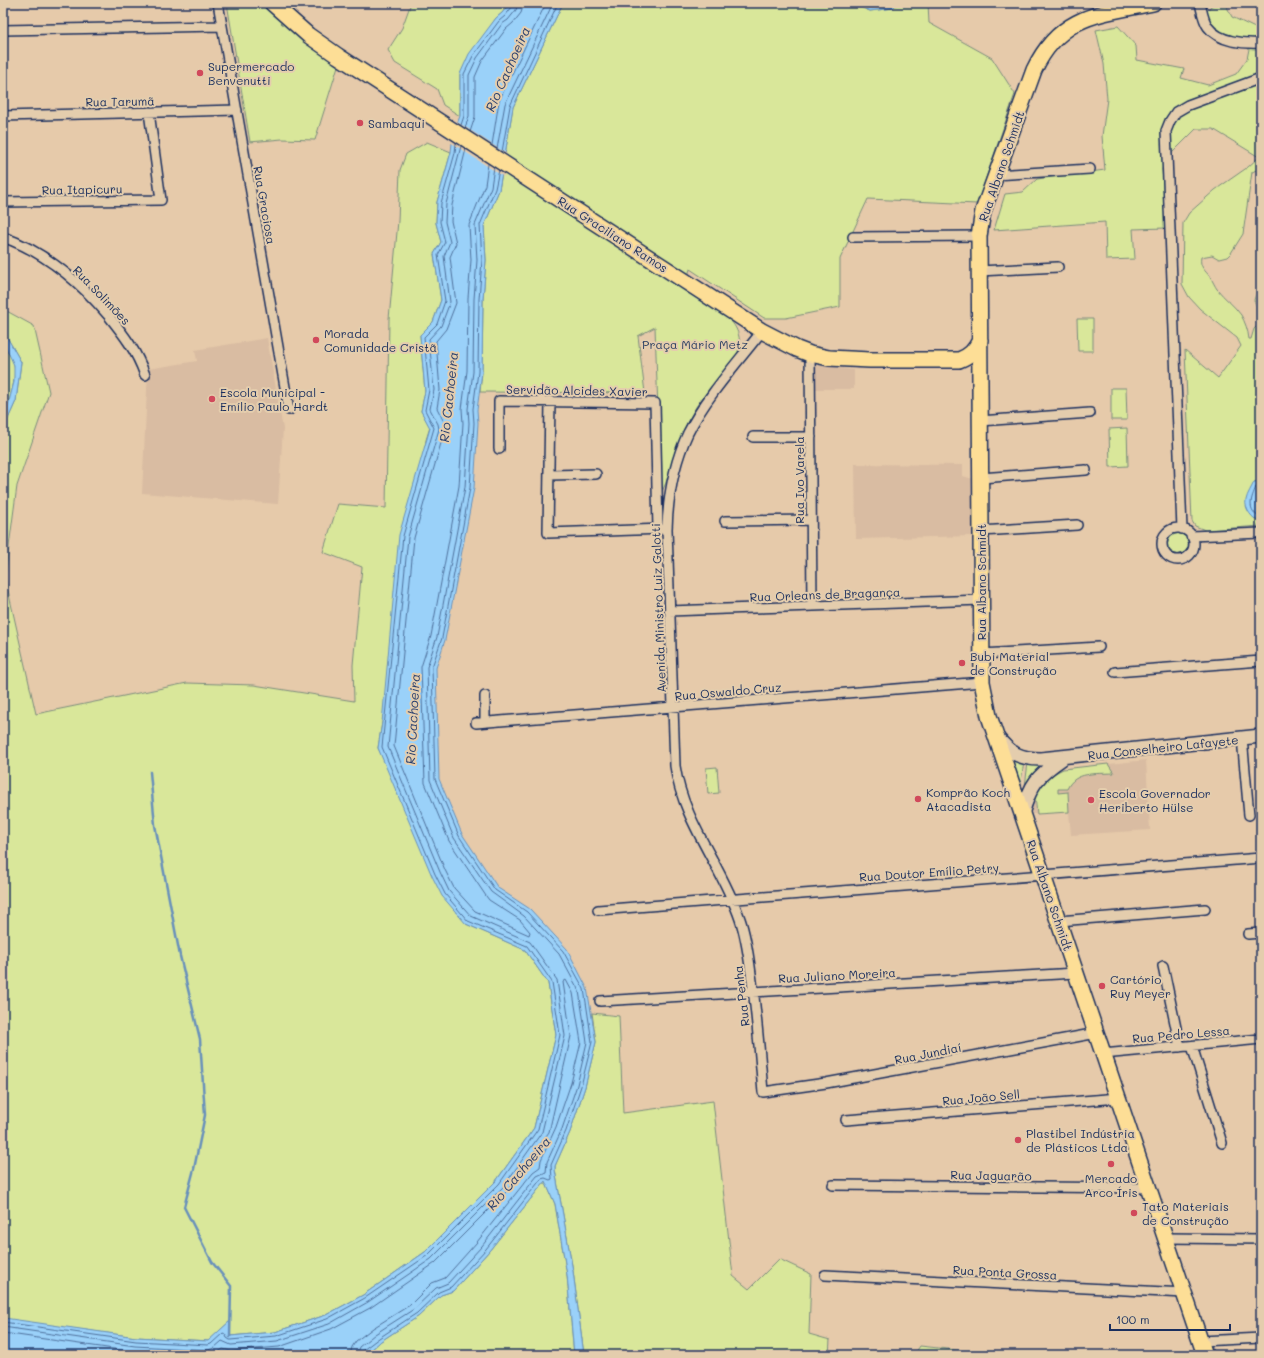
<svg xmlns="http://www.w3.org/2000/svg" width="1264" height="1358" font-family="Mali,sans-serif">
<rect width="100%" height="100%" fill="#e6caaa"/>
<filter id="ink" filterUnits="userSpaceOnUse"><feTurbulence type="fractalNoise" baseFrequency=".025" numOctaves="2"/><feDisplacementMap in="SourceGraphic" scale="8" xChannelSelector="R" yChannelSelector="G"/><feConvolveMatrix kernelMatrix="1 2 1 2 8 2 1 2 1" color-interpolation-filters="sRGB"/></filter>
<g filter="url(#ink)">
<path fill="#d9bca2" d="M267,338L283,429L278,504L142,493L148,369L197,361L195,350Z
M816,365L854,370V389H816Z
M855,464L963,465V476L973,479V536L856,539Z
M1146,760L1150,830L1071,835L1069,812L1032,814V809L1034,797L1055,772L1063,769Z"/>
<path fill="#d9e79a" stroke="#7a8b7c" d="M227,3H267L290,28L338,66L315,140L282,139L250,142Z
M411,3H510L502,13L496,18L460,74V116L443,105L437,89L395,63L388,50L402,28Z
M563,3H851L870,11L893,8L897,3H928L929,23L992,58L1015,94L977,204L868,199L840,259V307L786,318H764L690,269L684,290C698,299 715,307 728,318C738,327 743,342 737,354C727,375 704,391 693,412C677,439 674,467 661,494L655,327L638,336L645,393L480,392L482,372L483,299L486,260L484,226L499,190L513,107Z
M1217,3H1225L1232,17L1255,28L1261,26V168L1252,172L1243,234L1231,253L1227,257L1219,259L1212,255L1201,257C1199,267 1205,270 1211,278C1213,282 1215,286 1217,289C1224,298 1234,305 1241,315C1245,322 1248,330 1249,339H1251L1254,329L1260,323L1261,319V481L1254,482L1257,521L1261,522V526L1205,530L1195,526L1192,521L1185,350L1218,378L1241,346L1237,338L1200,309L1189,297L1182,284L1183,223L1189,213L1215,190L1248,167L1259,157L1213,129H1196L1167,158L1162,169L1166,228L1133,229L1135,259L1106,260L1105,222L994,230L1005,194L1023,192L1037,179L1105,170L1102,136L1107,99L1104,64L1096,30L1118,26L1136,46L1137,60L1184,69L1181,78L1208,85L1236,74L1247,59L1249,49L1245,40L1218,36L1208,20L1207,11L1211,6Z
M427,142L451,152L437,202L436,223L441,242L434,254L441,300L433,322L420,335L425,391L421,411L430,427L426,440L378,748L466,924L525,950L548,983L556,1035L534,1128L496,1181L425,1252L363,1295L326,1315L275,1332L230,1336V1321L209,1341L136,1337L3,1319V430L16,401L21,362L3,330V309L34,326L49,392L17,486L5,577L36,714L187,683L254,685L354,701L353,665L362,567L323,552L338,504L386,508L389,319L398,221L400,170L406,154Z
M1261,280V316L1254,300Z
M1077,319H1093V351H1078Z
M3,341C7,348 12,356 14,364C17,379 9,403 3,417Z
M1111,388H1126L1127,420H1111Z
M1127,428L1128,466L1110,467L1109,429Z
M1165 544a13 13 0 1 1 26 0a13 13 0 1 1-26 0Z
M1009,755L1024,761L1020,789Z
M1028,762L1046,764C1036,769 1030,777 1025,787Z
M1108,764L1114,773C1096,774 1075,771 1067,789H1058V793L1068,792L1069,812L1037,814L1035,795L1037,789L1049,776L1063,769Z
M717,767L719,793L708,794L706,768Z
M592,1013L619,1016L623,1113L713,1101L733,1276L749,1289L779,1259L811,1274L809,1334L830,1340L829,1355H584L573,1271L555,1170V1166L570,1132L585,1087L596,1042Z
M545,1181L555,1204L567,1275L574,1355H362L371,1350L381,1341L419,1316L441,1295L453,1291L489,1251Z
M920,1346L993,1354V1355H914Z"/>
<path fill="#9ad1f9" stroke="#6790bb" d="M510,3H563L513,107L499,190L484,226L486,260L483,299L482,372L477,410L478,423L474,488L445,640L436,668L439,779L462,834L498,888L530,909L567,949L587,988L596,1042L585,1087L570,1132L555,1166V1170L573,1271L584,1355H574L567,1275L555,1204L545,1181L489,1251L453,1291L441,1295L419,1316L381,1341L371,1350L362,1355H3V1319L4,1318L136,1337L208,1341L230,1321V1336L275,1332L326,1315L363,1295L425,1252L496,1181L534,1128L556,1035L548,983L525,950L466,924L442,896L432,876L378,748L382,723L399,535L430,428L421,411L425,391L420,335L433,322L441,300L434,254L441,242L436,223L437,202L451,152L453,134L460,116V74L469,54L496,18L502,13Z
M851,3H897L893,8L870,11Z
M3,330L21,362L16,401L3,430V417L8,405L14,382V365L3,341Z
M1261,481V522C1253,520 1244,509 1246,500C1247,494 1252,487 1254,482Z"/>
<path fill="#e6caaa" d="M456,121L507,154L504,177L450,142L451,134Z"/>
<g fill="none" stroke-linecap="round" stroke-linejoin="round">
<path stroke="#4e709c" stroke-width="1" d="M461,125L464,116V74L473,56L499,21L505,16L512,7L513,3
M465,128L469,116V75L477,58L502,24L508,20L516,10L518,3
M470,132L475,117V77L482,61L506,29L513,23L521,13L524,3
M492,145L499,101L546,3
M466,149L452,205L451,221L456,243L450,257L456,303L446,329L436,341L440,390L437,408L444,422L445,429L414,538L394,746L445,870L454,888L475,911L529,935L530,932L520,920L489,900L486,896L449,841L425,783L421,667L431,636L459,486L463,423L462,409L467,371L468,298L471,260L469,225L485,185L488,164
M497,149L505,104L553,3
M502,152L510,106L558,3
M1261,485L1256,487C1251,499 1246,510 1261,518
M3,1322L136,1341L208,1345L211,1344L223,1333L225,1334L227,1338L230,1340L276,1336L327,1319L365,1298L428,1255L499,1184L538,1129L560,1035L552,982L527,946L468,921L445,894L435,874L382,747L403,536L434,428L425,410L429,390L424,337L437,324L445,301L438,255L445,242L440,222L441,203L455,153L456,143
M3,1327L135,1346L208,1350L214,1348L222,1341L231,1345L277,1341L329,1324L368,1302L431,1259L503,1187L542,1132L565,1036L557,980L530,942L471,916L449,891L440,872L388,747L408,537L439,429L438,424L430,409L434,390L429,339L441,326L450,302L444,256L450,242L445,222L446,204L461,146
M3,1333L135,1352L192,1355
M213,1355L223,1349L231,1351L279,1347L331,1329L370,1308L435,1263L507,1191L549,1132L571,1036L563,982L566,980L573,993L581,1042L571,1083L556,1127L541,1160L540,1167L533,1172L477,1242L445,1278L432,1283L410,1305L373,1328L356,1341L352,1347L350,1355
M356,1355L359,1347L375,1334L414,1309L436,1288L448,1283L482,1246L537,1176L546,1172L547,1162L562,1129L577,1085L587,1042L579,991L559,954L524,916L491,892L454,838L430,780L427,667L437,637L465,487L469,423L468,409L473,372L474,299L477,260L475,225L491,187L494,167
M361,1355L363,1350L379,1338L417,1313L439,1292L451,1287L486,1249L541,1179L545,1178L550,1180L552,1179L551,1165L566,1131L581,1086L592,1042L584,989L563,951L527,912L495,890L459,836L435,779L432,667L442,638L470,488L474,423L473,409L478,372L479,299L482,260L480,225L495,189L499,170"/>
<path stroke="#6790bb" stroke-width="2.5" d="M150,772L155,825L180,956L200,1039L205,1115L194,1169L184,1207L212,1262L231,1286L230,1337"/>
<g stroke="#1b2f5e" stroke-width="12">
<path id="street" d="M218,3L289,410
M1200,3C1202,11 1203,20 1208,27C1219,42 1244,44 1261,43
M3,30L222,26
M3,116L237,110
M995,175L1090,169
M3,202L161,200L149,112
M3,237C45,252 79,281 108,315C124,335 136,350 145,375
M853,237L979,236
M979,271L1058,267
M762,331C737,363 706,397 688,433C674,463 668,496 667,529L675,766C683,822 722,866 740,919C747,939 749,960 752,981C757,1018 760,1055 763,1092L826,1083L1097,1033
M810,354L812,606
M550,401L548,533L664,529
M980,421L1090,413
M753,437H811
M499,449V401L655,403L658,529
M549,475L596,474
M981,478L1086,470
M725,521L811,520
M1162 544a16 16 0 1 1 32 0a16 16 0 1 1-32 0Z
M1182,529L1166,131L1170,121L1176,112L1188,105L1261,78
M981,531L1077,525
M1191,536L1261,533
M669,611L982,600
M982,654L1099,647
M1115,672L1261,661
M485,696V722
M476,723L982,682
M1242,738L1249,815
M598,910L1261,858
M1059,921L1205,909
M1248,934L1261,933
M1163,966L1180,1047
M600,1001L1076,973
M1192,1046L1222,1143
M1103,1054L1261,1039
M846,1120L1119,1098
M833,1185L1149,1188
M1167,1238L1261,1239
M825,1275L1185,1293
M1201,1341L1261,1338"/>
</g>
<g stroke="#1b2f5e" stroke-width="16">
<path id="secondary" d="M997,737C1010,753 1019,759 1041,759L1261,736
M1022,814C1031,783 1037,776 1063,758"/>
</g>
<g stroke="#1b2f5e" stroke-width="18">
<path id="primary" d="M272,3L308,35L338,56L762,331L797,349L810,354L829,358L870,360H959C970,356 975,350 980,340
M1153,3C1099,14 1060,15 1034,70L983,211L979,236L982,682L989,716L1205,1355"/>
</g>
<use href="#street" stroke="#e4cdad" stroke-width="9"/>
<use href="#secondary" stroke="#e4cdad" stroke-width="13"/>
<use href="#primary" stroke="#fdde96" stroke-width="15"/>
</g>
</g>
<g fill="#d1495b" stroke="#e4cdad" stroke-width="1.5">
<circle cx="200" cy="73" r="4"/>
<circle cx="360" cy="123" r="4"/>
<circle cx="316" cy="340" r="4"/>
<circle cx="212" cy="399" r="4"/>
<circle cx="962" cy="663" r="4"/>
<circle cx="918" cy="799" r="4"/>
<circle cx="1091" cy="800" r="4"/>
<circle cx="1102" cy="986" r="4"/>
<circle cx="1018" cy="1140" r="4"/>
<circle cx="1111" cy="1164" r="4"/>
<circle cx="1134" cy="1213" r="4"/>
</g>
<g text-anchor="middle" dominant-baseline="central" stroke-width="4" stroke-linejoin="round" paint-order="stroke">
<g font-size="12" fill="#1b2f5e" stroke="#e4cdad" text-anchor="start">
<text x="208" y="66">Supermercado<tspan x="208" dy="14">Benvenutti</tspan></text>
<text x="368" y="123">Sambaqui</text>
<text x="324" y="333">Morada<tspan x="324" dy="14">Comunidade Cristã</tspan></text>
<text x="220" y="392">Escola Municipal -<tspan x="220" dy="14">Emílio Paulo Hardt</tspan></text>
<text x="970" y="656">Bubi Material<tspan x="970" dy="14">de Construção</tspan></text>
<text x="926" y="792">Komprão Koch<tspan x="926" dy="14">Atacadista</tspan></text>
<text x="1099" y="793">Escola Governador<tspan x="1099" dy="14">Heriberto Hülse</tspan></text>
<text x="1110" y="979">Cartório<tspan x="1110" dy="14">Ruy Meyer</tspan></text>
<text x="1026" y="1133">Plastibel Indústria<tspan x="1026" dy="14">de Plásticos Ltda</tspan></text>
<text x="1111" y="1178" text-anchor="middle">Mercado<tspan x="1111" dy="14">Arco Íris</tspan></text>
<text x="1142" y="1206">Tato Materiais<tspan x="1142" dy="14">de Construção</tspan></text>
</g>
<g font-size="12" fill="#1b2f5e" stroke="#e4cdad">
<text transform="translate(120 101) rotate(-1)">Rua Tarumã</text>
<text transform="translate(1001 166) rotate(-71)">Rua Albano Schmidt</text>
<text transform="translate(82 189) rotate(-1)">Rua Itapicuru</text>
<text transform="translate(265 205) rotate(80)">Rua Graciosa</text>
<text transform="translate(613 234) rotate(33)">Rua Graciliano Ramos</text>
<text transform="translate(102 295) rotate(46)">Rua Solimões</text>
<text transform="translate(577 390) rotate(1)">Servidão Alcides Xavier</text>
<text transform="translate(799 480) rotate(-90)">Rua Ivo Varela</text>
<text transform="translate(981 582) rotate(-90)">Rua Albano Schmidt</text>
<text transform="translate(825 594) rotate(-2)">Rua Orleans de Bragança</text>
<text transform="translate(658 608) rotate(-92)">Avenida Ministro Luiz Galotti</text>
<text transform="translate(728 691) rotate(-5)">Rua Oswaldo Cruz</text>
<text transform="translate(1163 747) rotate(-6)">Rua Conselheiro Lafayete</text>
<text transform="translate(929 872) rotate(-4)">Rua Doutor Emílio Petry</text>
<text transform="translate(1050 895) rotate(71)">Rua Albano Schmidt</text>
<text transform="translate(837 975) rotate(-3)">Rua Juliano Moreira</text>
<text transform="translate(741 996) rotate(-97)">Rua Penha</text>
<text transform="translate(1181 1034) rotate(-5)">Rua Pedro Lessa</text>
<text transform="translate(928 1053) rotate(-11)">Rua Jundiaí</text>
<text transform="translate(981 1097) rotate(-5)">Rua João Sell</text>
<text transform="translate(991 1175) rotate(1)">Rua Jaguarão</text>
<text transform="translate(1005 1272) rotate(3)">Rua Ponta Grossa</text>
</g>
<g font-size="12" fill="#2e4164" stroke="#e4cdad">
<text x="695" y="344">Praça Mário Metz</text>
</g>
<g font-size="13" font-style="italic" fill="#283f6e" stroke="#e4cdad">
<text transform="translate(507 69) rotate(-66)">Rio Cachoeira</text>
<text transform="translate(448 397) rotate(-84)">Rio Cachoeira</text>
<text transform="translate(412 719) rotate(-87)">Rio Cachoeira</text>
<text transform="translate(518 1173) rotate(-50)">Rio Cachoeira</text>
</g>
</g>
<rect width="1264" height="1358" fill="none" stroke="#e4cdad" stroke-width="16"/>
<rect x="8" y="8" width="1248" height="1342" fill="none" stroke="#1b2f5e" stroke-width="1.5" filter="url(#ink)"/>
<path d="M1110 1324v6h120v-6" fill="none" stroke="#1b2f5e" stroke-width="2"/>
<text x="1116" y="1324" font-size="12" fill="#1b2f5e" stroke="#e4cdad" stroke-width="3" paint-order="stroke">100 m</text>
</svg>
